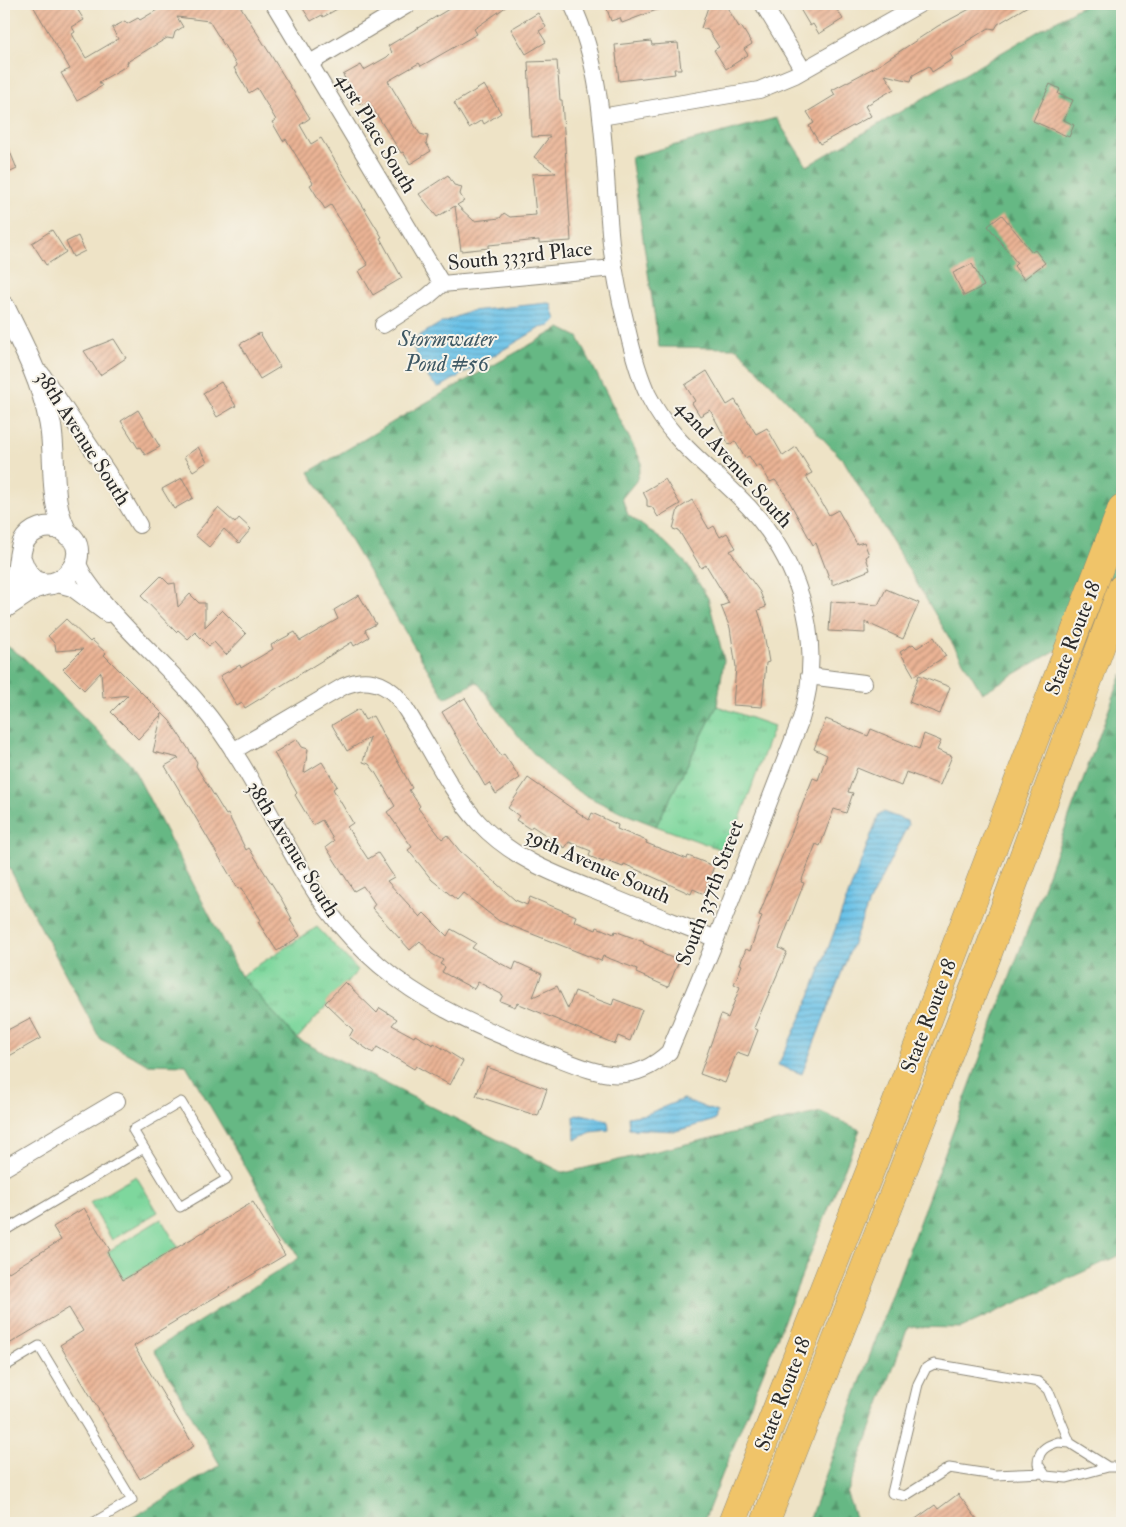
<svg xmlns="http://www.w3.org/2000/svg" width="1126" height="1527" font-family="'IM FELL Double Pica',serif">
<defs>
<pattern id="grass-tufts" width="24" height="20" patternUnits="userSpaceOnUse" patternTransform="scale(1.25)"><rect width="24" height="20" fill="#7ed79d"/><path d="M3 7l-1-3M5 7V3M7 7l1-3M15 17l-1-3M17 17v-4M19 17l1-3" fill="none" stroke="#6db987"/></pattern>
<pattern id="forest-firs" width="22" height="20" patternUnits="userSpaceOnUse" patternTransform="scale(1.25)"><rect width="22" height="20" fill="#66b884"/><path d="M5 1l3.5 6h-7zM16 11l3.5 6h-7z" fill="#54966c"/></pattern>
<pattern id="water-rules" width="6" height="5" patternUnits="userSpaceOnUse" patternTransform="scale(1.25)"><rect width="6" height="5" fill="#6bc2e8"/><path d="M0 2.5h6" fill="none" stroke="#589ebc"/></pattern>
<pattern id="building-hatch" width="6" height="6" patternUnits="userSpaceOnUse" patternTransform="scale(1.25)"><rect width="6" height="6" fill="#ebb495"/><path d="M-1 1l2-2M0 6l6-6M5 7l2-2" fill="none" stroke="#bf937a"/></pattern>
</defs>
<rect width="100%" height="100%" fill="#f7f3e8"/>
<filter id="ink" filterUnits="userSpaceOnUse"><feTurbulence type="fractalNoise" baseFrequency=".02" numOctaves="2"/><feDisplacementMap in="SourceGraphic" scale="10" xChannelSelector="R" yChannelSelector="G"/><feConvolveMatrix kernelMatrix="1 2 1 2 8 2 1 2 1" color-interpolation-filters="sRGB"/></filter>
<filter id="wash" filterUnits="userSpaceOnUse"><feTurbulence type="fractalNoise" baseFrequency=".0096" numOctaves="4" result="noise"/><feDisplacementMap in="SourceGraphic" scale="20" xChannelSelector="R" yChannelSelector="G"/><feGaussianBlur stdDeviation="1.12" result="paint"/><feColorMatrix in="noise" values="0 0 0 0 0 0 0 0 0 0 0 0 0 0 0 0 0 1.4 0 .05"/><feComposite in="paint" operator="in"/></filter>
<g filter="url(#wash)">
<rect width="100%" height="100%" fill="#eee3c6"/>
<path fill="url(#grass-tufts)" stroke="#548164" d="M717,706L774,726L728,852L656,826Z
M317,927L358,970L297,1039L241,976Z
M136,1176L158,1212L112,1240L90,1203Z"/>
<path fill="url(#forest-firs)" stroke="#487258" d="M1085,4H1122V612L982,693L844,461L737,348L659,347L631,157L776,118L807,166Z
M560,328L578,337L642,463L636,481L622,498L628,515L665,542L686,563L708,598L724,660L717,706L656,826C628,815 593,802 569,785C533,760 504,717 477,682L445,698L309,472L420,406Z
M4,644L23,657L131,764L241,976L297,1039L564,1173L821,1112L860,1130L703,1523H124L220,1465L154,1350L299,1258L186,1065L147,1064L100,1039L4,858Z
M1122,674V1254L961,1328L908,1327L847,1494L857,1523H808Z"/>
<path fill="#7ed79d" stroke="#548164" d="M161,1219L178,1247L123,1280L107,1252Z"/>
<path fill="url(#water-rules)" stroke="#4b768a" d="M548,303L551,304L556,320L550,326L540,328L442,386L438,387L429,379L412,345V340L439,324L471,311Z
M883,812L907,821L908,825L869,902L802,1074L778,1065L805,1009L879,814Z
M683,1099L717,1112L715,1120L676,1131L629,1129L628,1117L647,1114Z
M581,1114L608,1120L609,1130L591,1132L575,1140L574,1116Z"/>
<g id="blocks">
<path fill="url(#building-hatch)" d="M32,4H74L84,20L72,27L75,32L72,34L86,58L118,39L112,28L125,21L127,24L138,18L140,20L167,4H239L310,118L300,125L311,144L321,138L382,237L380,238L402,278L373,295L359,271L368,265L331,205L325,209L310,185L313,183L286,139L283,141L272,122L276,120L257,88L249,93L234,68L237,66L209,21L177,17L183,27L175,32L173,39L167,38L127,62L128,65L99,82L102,86L77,101L61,73L70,69Z
M300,4H346L323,17L322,15L311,21Z
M457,4H510L474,29L477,34L421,66L419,63L388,81L415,126L420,134L428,136L426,143L431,151L410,164L403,152L401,153L368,101L361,105L343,75L361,65L364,70L387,57L392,52L388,46Z
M612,4H670V5L622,23L620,18L611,21L606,6Z
M709,4H725L739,27L741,26L752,44L744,49L748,55L726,69L714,50L719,47L708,30L701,28Z
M797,4H833L843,19L819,34L813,24L810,26Z
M979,4H1031L998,24L995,29L989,28L966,42L967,44L950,54L953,59L932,72L929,66L913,75L911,81L885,75L894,89L865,106L871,116L820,144L809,126L814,123L807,112L835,95L832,90L879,65L938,26Z
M538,13L546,27L539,31L546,42L526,54L511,29Z
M651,41L652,45L678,43L681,69H674L675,74L619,81L615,45Z
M557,61L560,100H562L571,241L539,243V240L489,245V248L461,251L455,206L437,217L419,194L448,175L454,185L462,187L460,194L464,201L457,205L474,221L500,218L504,213L510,217L536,215L532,174L556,173L534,157L550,136L532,137L528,62Z
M1050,84L1060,89L1058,94L1073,100L1064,120L1074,125L1069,137L1033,121Z
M484,85L501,113L484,124L482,120L469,128L454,103Z
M4,137L17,169L4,175Z
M1002,215L1032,252L1035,250L1045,263L1024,279L1014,266L1017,263L988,226Z
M52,230L66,252L46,265L32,243Z
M78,236L85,251L73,257L66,242Z
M972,264L984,286L964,296L953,273Z
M260,333L280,367L260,379L240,344Z
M114,339L126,358L100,375L84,351Z
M707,371L727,405L735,400L756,434L767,428L783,456L796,447L812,473L806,476L829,515L838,510L857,544L864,542L869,555L866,557L870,570L832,585V579L830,580L816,543L813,545L783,490L775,480L770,482L760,465L756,467L749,456L745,458L735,441L729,445L710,410L700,416L692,403L695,401L685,385Z
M221,382L236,406L217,417L203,393Z
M138,410L160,447L145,455L140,447L138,448L121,421Z
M198,447L207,462L193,471L184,457Z
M182,478L193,498L174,509L162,489Z
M665,479L680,504L658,517L652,507L647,506V500L643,492Z
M692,500L709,529L714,526L720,537L727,533L736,548L730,551L760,592L766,607L758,610L762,622L769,662L766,663L762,707L733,705L736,667L730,628L721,606L729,603L706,565L701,568L679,531L673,529L678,509Z
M218,508L235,523L239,518L251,529L239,543L224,529L209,547L195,535Z
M161,576L169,584L175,583L178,607L190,594L199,603H205V627L222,610L246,634L226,655L214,642L209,646L195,632L188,639L178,630L176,632L141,596Z
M886,589L919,603L903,639L865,622V633L829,631L831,602L878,605Z
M359,595L376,624L365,630L369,637L354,646L352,642L245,708L242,703L237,706L220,676L240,665L241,668L273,649L271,645L295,632L300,641L338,619L334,610Z
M66,619L90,642L92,640L106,653L104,655L170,721L197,762L196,766L226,815L228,814L246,850L249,848L282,900L292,919L290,920L300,936L277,951L258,922L261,920L241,888L238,889L165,766L179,758L153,752L162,714L138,739L111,712L128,695L103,698L101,672L84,690L63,669L83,649L56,651L55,644L48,636Z
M934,637L946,656L914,676L900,652L913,644L917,648Z
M919,675L950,687L940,714L909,702Z
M465,698L501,756L504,754L520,778L496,794L489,783L485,786L442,712Z
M359,709L365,720L373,716L412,788L409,790L420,806L418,808L442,839L447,835L460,851L515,900L527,905L530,897L576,916L574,921L596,930L597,927L614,934L615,931L644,942L643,943L662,952L661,953L679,961L668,987L636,973L637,969L603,956L601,961L499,921L463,893L457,900L432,880L408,850L412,847L387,812L395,806L375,772L369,764L363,762L370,737L347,751L332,725Z
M826,719L868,736L871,729L919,749L924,734L941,741L937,750L952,756L940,785L906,772L901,786L857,768L848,792L853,793L846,813L834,809L820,846L816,844L801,882L804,883L779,948L787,952L754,1028L758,1030L748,1056L737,1052L725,1083L700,1074L721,1015L728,1018L740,987L734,984L742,965L740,964L746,949L750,951L762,916L759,915L813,778L818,780L827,755L814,749Z
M297,739L302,747L308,749L304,773L322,762L337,786L333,789L353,823L347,827L368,859L378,853L394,877L387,881L420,917L424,913L447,936L451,929L476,943L472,948L513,970L516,962L542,974L533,997L557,986L568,1009L575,991L612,1005L614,999L642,1010L630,1041L618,1036L615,1044L517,1003L515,1007L500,1001L503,995L478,982L474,989L442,972L445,967L440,964L443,960L432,954L420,941L410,950L372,908L375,904L363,886L354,891L326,847L334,841L322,820L313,825L295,795L297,793L274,753Z
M528,778L589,820L592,813L618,825L617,829L647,841L646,843L687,859L688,856L714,866L704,894L693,889L691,894L624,864L623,867L604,860L603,862L589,856L591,851L569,842L565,848L532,826L530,829L516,820L519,816L508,808Z
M345,982L377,1013L380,1008L397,1019L392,1025L414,1037L415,1035L433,1045L434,1043L463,1061L450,1085L416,1066L414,1069L377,1047L373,1053L349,1037L353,1030L325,1003Z
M30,1018L41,1038L4,1059V1032Z
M487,1067L547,1089L538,1116L476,1096Z
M253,1202L285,1255L134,1346L194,1446L140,1479L60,1345L83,1331L69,1308L4,1347V1275L61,1240L53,1227L84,1208L110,1250L107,1252L123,1280Z
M958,1494L980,1523H910L935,1505L938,1509Z"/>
</g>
</g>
<g filter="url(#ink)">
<use href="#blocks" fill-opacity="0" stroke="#8c8778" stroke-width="1"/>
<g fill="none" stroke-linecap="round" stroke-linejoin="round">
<g stroke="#8c8778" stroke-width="11">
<path id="service" d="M181,1102L227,1179L180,1207L133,1130Z
M4,1231L144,1148
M4,1367L39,1346L132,1500L93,1523
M1058,1442L1070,1443L1108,1467L1067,1478L1046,1476L1038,1464C1038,1451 1045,1446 1058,1442Z
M1108,1467H1122
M1043,1473L995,1475L949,1468L905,1496L892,1493L918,1384L926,1368L934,1364L1039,1382L1048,1390L1070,1443"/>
</g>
<g stroke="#8c8778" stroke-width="18">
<path id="minor" d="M274,4L442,284
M763,4L803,70
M310,63L409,4
M601,117L759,90L795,75L920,4
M383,325L427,297L442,284L614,268
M41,373L108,473L139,525
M77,559C80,573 89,583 98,595C129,635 168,666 200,705C243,756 271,819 305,876C365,977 444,1015 550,1055C595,1072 628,1090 669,1052L716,939L801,719C827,636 797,552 736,494C701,460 671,440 648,395C638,374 632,350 627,328C620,300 614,271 611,243C603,164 607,77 572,4
M54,583L72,588L107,614
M809,676L864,683
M233,751L344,686C365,677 384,681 399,699C427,739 446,787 479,823C515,861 560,876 607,895C643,910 679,924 716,939
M4,1168L117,1101"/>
</g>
<g stroke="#8c8778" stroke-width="23">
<path id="tertiary" d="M4,307C23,345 42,381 50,423C57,460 48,502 68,535
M4,596C8,591 12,586 15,580C20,568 18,555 23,543C30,529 48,523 62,530C108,554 40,619 21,560
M4,608L34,588L47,584"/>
</g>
<g stroke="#8c8778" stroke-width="29">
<path id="motorway" d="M732,1523L888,1125L1122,508
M765,1523L988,953L1122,588"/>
</g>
<use href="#service" stroke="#fff" stroke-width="9"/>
<use href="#minor" stroke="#fff" stroke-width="16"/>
<use href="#tertiary" stroke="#fff" stroke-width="21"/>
<use href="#motorway" stroke="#f0c469" stroke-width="28"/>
</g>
</g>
<g text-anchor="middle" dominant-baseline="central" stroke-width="4" stroke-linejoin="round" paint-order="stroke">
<g font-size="21" fill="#2b2b2b" stroke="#f7f3e8">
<text transform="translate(376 133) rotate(59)">41st Place South</text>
<text transform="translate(520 256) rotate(-6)">South 333rd Place</text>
<text transform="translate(83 438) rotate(57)">38th Avenue South</text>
<text transform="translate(734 464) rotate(48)">42nd Avenue South</text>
<text transform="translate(1073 638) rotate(-69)">State Route 18</text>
<text transform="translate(293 849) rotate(58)">38th Avenue South</text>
<text transform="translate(598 866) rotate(24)">39th Avenue South</text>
<text transform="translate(710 893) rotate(-69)">South 337th Street</text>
<text transform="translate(929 1016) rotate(-69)">State Route 18</text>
<text transform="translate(783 1394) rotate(-69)">State Route 18</text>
</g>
<g font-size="22" font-style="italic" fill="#3e5864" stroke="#f7f3e8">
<text x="447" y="339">Stormwater<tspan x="447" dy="25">Pond #56</tspan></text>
</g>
</g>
<rect width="1126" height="1527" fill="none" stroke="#f7f3e8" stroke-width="20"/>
</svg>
